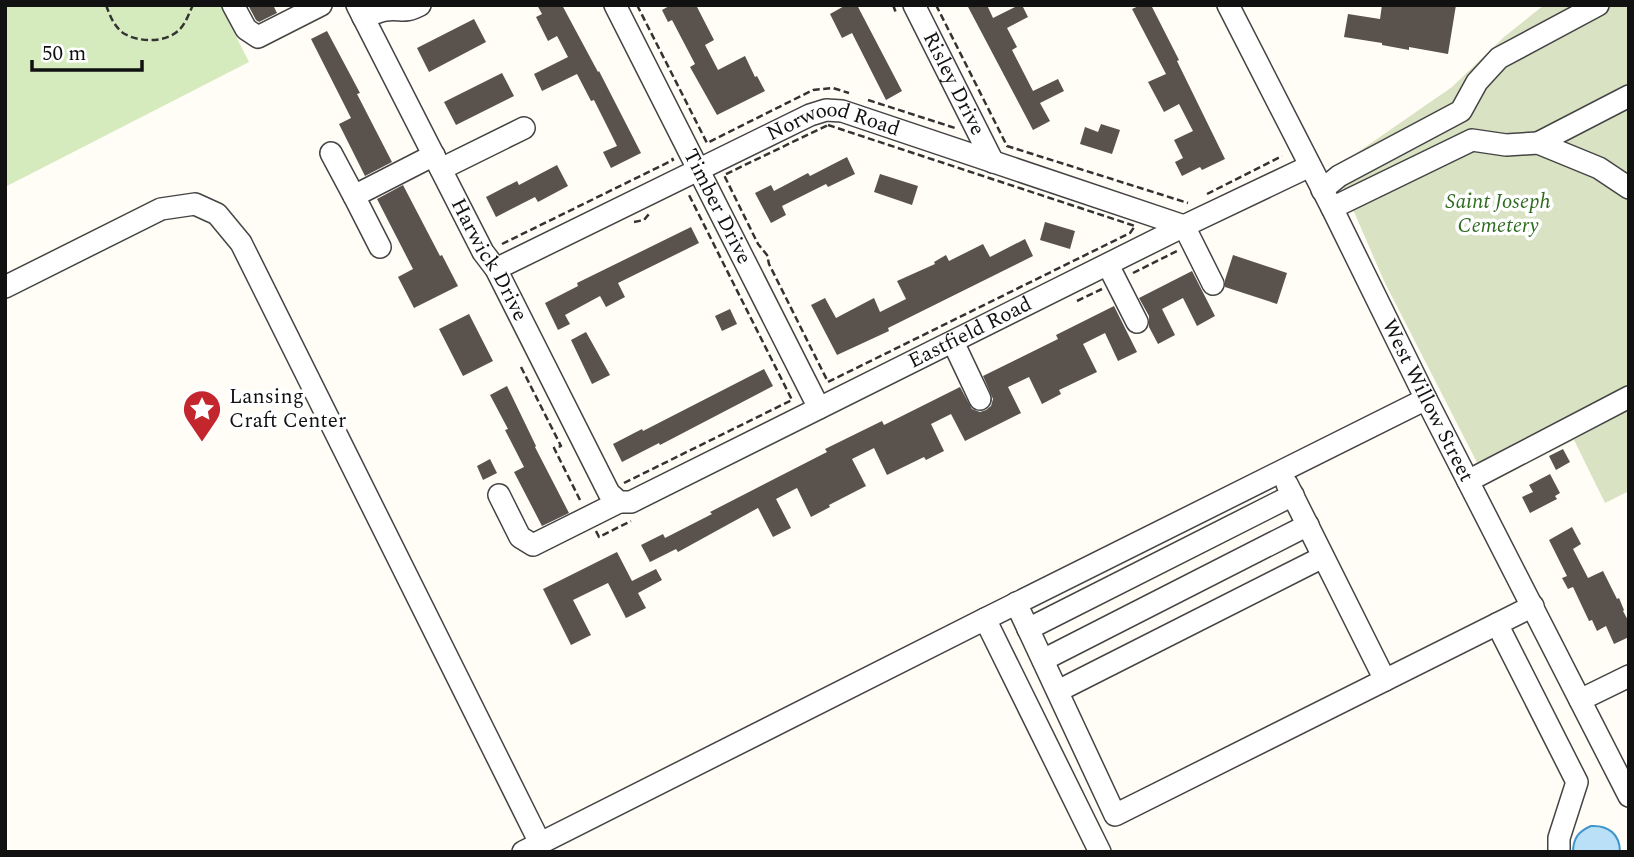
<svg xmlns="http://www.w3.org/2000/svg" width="1634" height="857" font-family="Spectral,serif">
<rect width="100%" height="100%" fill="#fffdf5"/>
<path fill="#d5ebbd" d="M5,5H220L249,62L5,187Z"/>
<path fill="#d9e3c4" d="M1544,5H1629V491L1605,503L1574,440L1488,484L1384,281L1335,168L1452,87L1504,37Z"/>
<path fill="#b9e0f7" stroke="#3f96cf" stroke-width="2" d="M1591,826C1608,825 1620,834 1620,852H1573C1573,838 1579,831 1591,826Z"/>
<path fill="#5a524d" d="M248,5H273L277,13L259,22L256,20Z
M537,5H562L598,72L599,71L641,153L611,168L603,152L617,146L594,100L591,101L577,74L542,91L534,74L568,57L557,36L548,41L536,17L542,14Z
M671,5H696L714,40L705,45L718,70L745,56L755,77L757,76L765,91L717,115L690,67L695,64L672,20L668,22L662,10Z
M846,5H857L902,91L886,100L852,33L842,38L830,14Z
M967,5H987L993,18L1019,5H1022L1028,17L1007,28L1017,47L1012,50L1033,91L1058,79L1064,91L1040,103L1050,121L1033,130Z
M1141,5H1151L1179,60L1177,61L1225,159L1202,170L1200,167L1182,176L1175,162L1183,158L1174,140L1193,131L1179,104L1164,112L1148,82L1166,74L1132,9Z
M1382,5H1456L1448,54L1409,47V50L1382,45V43L1344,37L1348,14L1380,19Z
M474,19L486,42L429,72L417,48Z
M327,31L360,93L357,94L392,162L365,176L339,124L351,118L311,39Z
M502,73L514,96L456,125L444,102Z
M1101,124L1120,130L1112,154L1080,144L1085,127L1098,132Z
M847,157L855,174L828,187L826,184L782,206L786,215L771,223L755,193L771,185L774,191L808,173L810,176Z
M557,165L568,186L538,202L535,197L496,217L486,197L517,181L519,185Z
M880,174L918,186L912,205L874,192Z
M403,185L440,256L442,255L458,286L414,308L398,277L413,269L377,199Z
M1045,222L1075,231L1070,249L1040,240Z
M691,227L699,243L618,283L625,297L606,307L600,296L565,315L570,324L558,330L545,303L578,286L577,283Z
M1025,239L1033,256L888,328L889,331L837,355L811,305L825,298L836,318L874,298L880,312L906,299L897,281L935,264L934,262L946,255L949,261L983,244L990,257Z
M1233,255L1287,273L1277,304L1225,287V280Z
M1192,271L1215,316L1197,326L1183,298L1162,309L1175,335L1158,344L1149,327V316L1139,298Z
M1114,306L1137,352L1118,361L1105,333L1083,344L1097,372L1059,390L1061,394L1042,404L1029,377L1008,387L1021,413L965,441L951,414L931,424L944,451L926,460L924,457L887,475L874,448L852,459L866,486L829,505L830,507L811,517L797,488L776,499L791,528L773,537L758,508L678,552L676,549L650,562L641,545L663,534L665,538L712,514L710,512L827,452L825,449L882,421L884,425L960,387L972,409L980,412L986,410L991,406L993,399L983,376L1058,339L1056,335Z
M730,309L737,324L722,331L715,316Z
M469,314L493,361L463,376L439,329Z
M586,332L610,375L592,384L571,340Z
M764,369L773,386L660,445L659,443L622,462L613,444L642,429L643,431Z
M507,386L536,446L535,447L569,513L542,526L514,472L524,467L505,430L508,429L490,395Z
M1563,449L1570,462L1556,470L1549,456Z
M490,459L497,473L483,480L477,466Z
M1550,474L1560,493L1555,496L1557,499L1530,513L1522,497L1533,492L1529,485Z
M1572,527L1581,544L1573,549L1588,578L1603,571L1617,599L1619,598L1624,610L1623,611L1629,622V637L1614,644L1606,626L1597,631L1592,620L1589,621L1573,587L1568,589L1562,578L1567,576L1549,540Z
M617,552L632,581L656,569L662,580L638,593L646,608L626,618L608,583L573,600L591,635L571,645L543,589Z"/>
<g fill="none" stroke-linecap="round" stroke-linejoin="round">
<g stroke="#444" stroke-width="24">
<g id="minor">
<path d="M233,5L246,29L258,37L321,5"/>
<path id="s1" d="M357,5L483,252L496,269L609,493L619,502H631L1184,226L1310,166"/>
<path id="s2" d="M615,5L819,408"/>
<path id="s3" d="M914,5L993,162"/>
<path id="s4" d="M1228,5L1332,208L1426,399L1629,796"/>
<path d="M363,17C371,15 378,11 386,10C403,8 402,14 420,5"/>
<path d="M1538,143L1629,96"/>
<path d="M331,153L354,196L434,155"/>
<path d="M441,169L524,128"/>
<path d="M1322,190L1339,176L1461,111L1477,82L1499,58L1598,5"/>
<path d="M354,196L380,247"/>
<path d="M1332,208L1472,140L1506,145L1538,143L1599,168L1629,188"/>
<path d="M1108,265L1137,322"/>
<path id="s5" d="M496,269L810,115L826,110L842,111L1184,226L1213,284"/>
<path d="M5,287L161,209L195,204L217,214L241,243L540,843"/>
<path d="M953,342L980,399"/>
<path d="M1468,481L1629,397"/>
<path d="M1287,484L1385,680"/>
<path d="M499,495L520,537L533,545L619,502"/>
<path d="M1016,603L1115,815L1533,606"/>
<path d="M985,619L1426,399"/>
<path d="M1497,624L1577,782L1559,838V852"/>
<path d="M1028,629L1293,495"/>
<path d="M1043,660L1308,525"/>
<path d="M1058,691L1323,557"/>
<path d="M1580,700L1629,676"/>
<path d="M523,852L985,619L1100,852"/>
</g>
</g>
<path stroke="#333" stroke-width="2.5" stroke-dasharray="7 3.5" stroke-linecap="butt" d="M106,5C110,16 114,26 123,33C139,43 167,43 180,29C186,23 189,13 193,5
M637,5L707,143L813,90L833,88L849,93
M893,5L896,13
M936,5L1007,146L1188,203
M868,100L955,128
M828,125L1135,226L1130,233L828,382L769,264L767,255L758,244L724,175Z
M1207,194L1282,156
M634,222L644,220L649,214
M502,244L673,160L672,158
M1133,273L1177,251
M1077,301L1102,289
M521,367L561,446L554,448L580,500
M624,483L792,400L689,195
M596,531L599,537L631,521"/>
<use href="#minor" stroke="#fff" stroke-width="21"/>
</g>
<defs>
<g id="sight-pin" transform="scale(2.0125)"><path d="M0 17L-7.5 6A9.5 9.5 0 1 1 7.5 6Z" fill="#c4262e" stroke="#fff"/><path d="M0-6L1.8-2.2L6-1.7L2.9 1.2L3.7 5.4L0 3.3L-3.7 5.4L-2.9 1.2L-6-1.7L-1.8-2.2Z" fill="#fff"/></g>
</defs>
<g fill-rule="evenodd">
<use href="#sight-pin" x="202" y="409"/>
</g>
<g text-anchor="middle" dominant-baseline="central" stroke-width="7" stroke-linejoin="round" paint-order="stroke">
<g font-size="21" fill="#111" stroke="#fff">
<text stroke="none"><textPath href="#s3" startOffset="88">Risley Drive</textPath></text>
<text stroke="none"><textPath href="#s5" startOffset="373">Norwood Road</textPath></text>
<text stroke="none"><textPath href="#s2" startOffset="226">Timber Drive</textPath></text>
<text stroke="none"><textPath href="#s1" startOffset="287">Harwick Drive</textPath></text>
<text stroke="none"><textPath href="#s1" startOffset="954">Eastfield Road</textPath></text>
<text stroke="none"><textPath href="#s4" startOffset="443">West Willow Street</textPath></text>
</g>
<g font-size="21" font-style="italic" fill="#2f6b1f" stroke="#fff">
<text x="1498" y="202">Saint Joseph<tspan x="1498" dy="24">Cemetery</tspan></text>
</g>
<g font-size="21" fill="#111" stroke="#fff" text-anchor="start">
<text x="229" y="397">Lansing<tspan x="229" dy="24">Craft Center</tspan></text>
</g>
</g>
<rect width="1634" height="857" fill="none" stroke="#111111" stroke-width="14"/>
<path d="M32 60v10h110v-10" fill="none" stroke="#111111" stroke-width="3.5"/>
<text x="42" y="60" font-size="21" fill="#111111" stroke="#ffffff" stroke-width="5" paint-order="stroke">50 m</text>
</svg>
